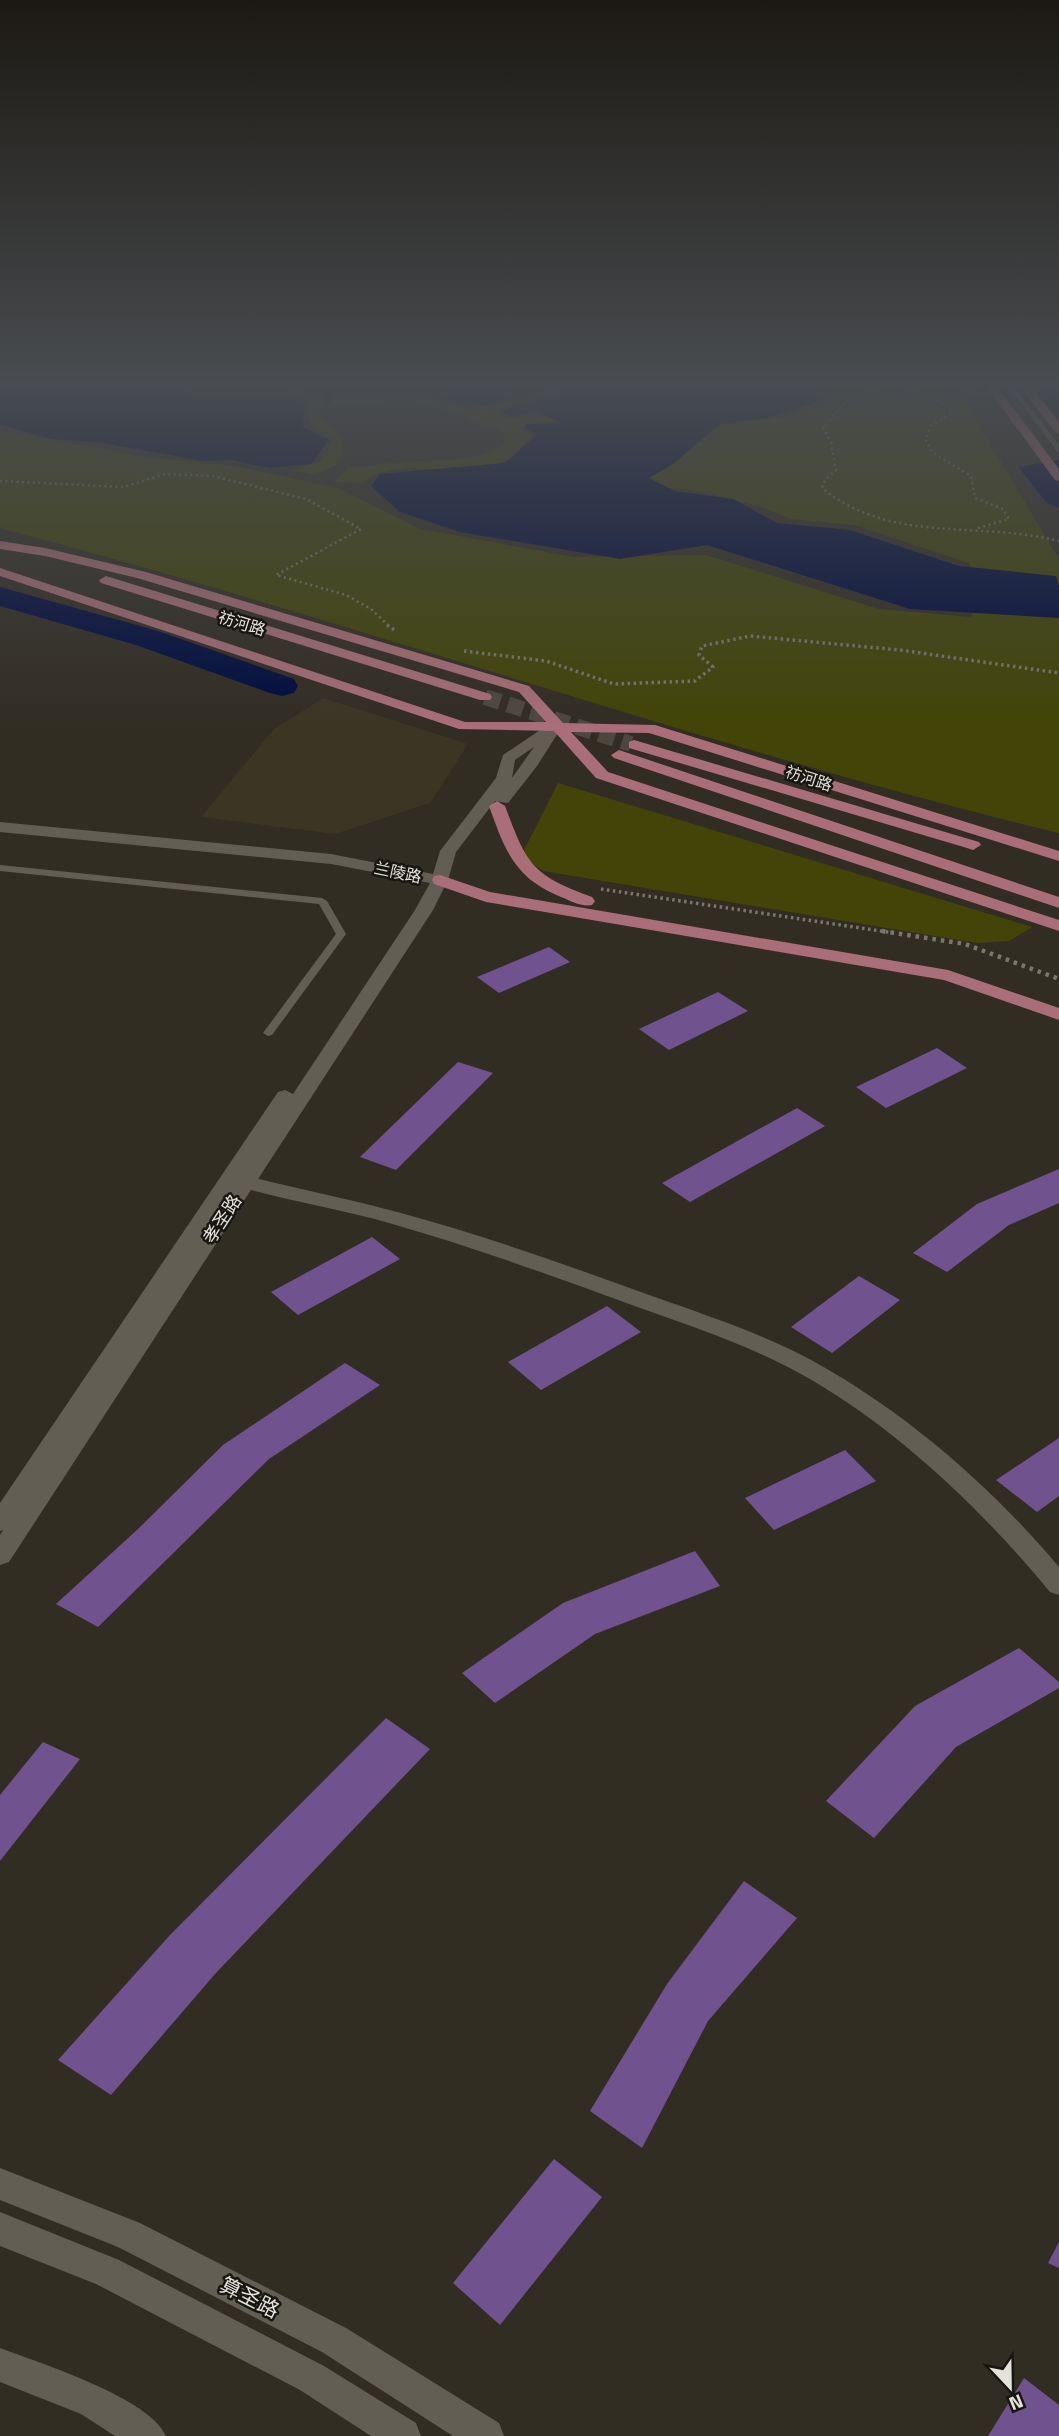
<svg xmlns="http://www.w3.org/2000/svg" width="1059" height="2436" font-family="'Titillium Web','Noto Sans SC',sans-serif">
<rect width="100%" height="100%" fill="#322d23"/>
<path fill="#3b3524" d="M323,698L468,744L430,803L335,834L201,817L273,730Z"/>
<path fill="#424507" d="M184,385H225L227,388L289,391L313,397L420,396L470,409L533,397L500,408L494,414C507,423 519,417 534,415C541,415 550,419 557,421L518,428L531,435L520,456C504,461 488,467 472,469C438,474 389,458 362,484L334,481L349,467C363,468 374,465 387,463C426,458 469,466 504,444L505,434L493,427L466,420L468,414L446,411L418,401L324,403L319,417L344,439L339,464L314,475L290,470L319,462L333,440C314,428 304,425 310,400C283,396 199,399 184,385Z
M810,385H955L1059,559V833C702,747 356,621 0,528V430L138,456L236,466L338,488L420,529L574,557L706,555L879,609L970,617L986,597L969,563L855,525L791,519L762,507L698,491L652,486L636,478L673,446L739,418H786L829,393Z
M558,783L1032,927L1009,941L977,943L543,871L529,861L524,850Z"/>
<path fill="#000c3f" d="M0,385H177C192,405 271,397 296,397L304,402L303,427L329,440L311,464L270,468L232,460L203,461L97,442L52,439L0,425Z
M228,385H540L541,386L539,391C527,395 478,408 466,407C453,405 443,397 430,395C399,388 365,399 333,392L330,404C297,371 252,403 228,385Z
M608,385H823V400L767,418L720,424L673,464L649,478L675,491L733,499L777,523L850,530L959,566L1056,576L1059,586V618L910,609L707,545L620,559L460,532L400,512L371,486L380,474L505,463L536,435L524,427L526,424L561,423L536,411L511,417L500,411L569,389L587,387L622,391Z
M964,385H1059V418Z
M1059,460V508L1047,503L1018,467Z"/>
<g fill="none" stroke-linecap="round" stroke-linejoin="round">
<path fill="#000c3f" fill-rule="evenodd" d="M0,587L158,631L294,679L298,686L294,693L282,696L270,693L136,645L0,606Z"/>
</g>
<path fill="#70528f" d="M549,947L570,962L499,993L477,977Z
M718,992L748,1011L669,1050L639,1029Z
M937,1048L967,1068L886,1108L856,1087Z
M458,1062L493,1073L396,1170L360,1157Z
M797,1108L825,1126L690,1202L662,1183Z
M1059,1169V1203L1009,1225L947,1272L913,1253L977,1204Z
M372,1237L400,1259L298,1315L271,1292Z
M859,1276L900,1300L832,1353L791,1327Z
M607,1306L641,1332L541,1390L508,1362Z
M345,1363L380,1385L269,1459L98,1627L56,1604L138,1529L223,1445Z
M1059,1438V1496L1037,1512L996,1480Z
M845,1450L876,1481L774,1530L745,1498Z
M695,1551L720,1586L595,1634L495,1703L462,1673L563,1603Z
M1019,1648L1059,1682V1688L956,1747L874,1838L826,1801L915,1706Z
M386,1718L430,1749L215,1974L111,2095L58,2060L170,1935Z
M43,1742L80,1759L0,1861V1795Z
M744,1881L797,1918L708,2021L642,2148L590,2111L667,1984Z
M554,2159L602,2197L500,2325L453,2283Z
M1059,2242V2268L1048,2263Z
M1024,2378L1059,2405V2436H988Z"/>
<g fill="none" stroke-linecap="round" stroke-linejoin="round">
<path stroke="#4d483f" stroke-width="16" stroke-dasharray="16 8" stroke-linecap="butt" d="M485,697L631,744"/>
<path stroke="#7a766e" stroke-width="2.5" stroke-dasharray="2 3.5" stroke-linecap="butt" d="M0,481L124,487L165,474L213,476L306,499L361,529L276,575L346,595L371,609L390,627
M978,528L1009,519L1003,509L975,498L971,476L933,453L925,439L931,426L952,413C933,386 877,380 850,399C839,407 832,419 823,428L831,442L836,470L825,480L822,488C893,545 975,520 1059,541"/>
<path stroke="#7a766e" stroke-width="3.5" stroke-dasharray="2.5 3.5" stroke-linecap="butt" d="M387,625L396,631
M464,651L546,661L614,684L695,681L713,667L699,655L702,646L750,636L900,650L1059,673
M601,889L894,933"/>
<path stroke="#7a766e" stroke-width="4.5" stroke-dasharray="3.5 5" stroke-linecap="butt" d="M882,931L965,944L1059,979"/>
<path fill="#635e53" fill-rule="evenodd" d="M1007,385H1013L1059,445V452L1057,451Z
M0,865L322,898L327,901L346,934L272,1035L268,1036L263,1033L336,934L319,904L0,871Z"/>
<path fill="#635e53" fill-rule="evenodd" d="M247,1176C298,1189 350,1199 401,1213C486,1236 569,1266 652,1296C711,1317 773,1337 827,1369C915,1420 994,1490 1059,1567V1595L1050,1592C982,1510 902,1433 810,1379C753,1346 690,1326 629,1304C550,1275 470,1246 389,1223C339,1209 289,1201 240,1187L237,1182L240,1177Z
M0,2348C40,2363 150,2398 166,2436H115L81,2414L0,2382Z"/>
<path fill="#635e53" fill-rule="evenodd" d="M555,720L563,725L537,766L508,803L495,801L456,852L448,880L433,910L9,1562L0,1565V1535L3,1530L0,1531V1503L278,1092L285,1090L293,1094L415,910L430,883L331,864L0,832V822L331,854L433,874L440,851L496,778L503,755ZM534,747L512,778L515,760Z
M0,2168L140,2223L346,2328L499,2423L504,2436H453L322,2352L118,2247L0,2200Z
M0,2212L119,2260L324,2366L416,2423L421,2436H371L300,2390L96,2284L0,2246Z"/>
<path fill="#a96e77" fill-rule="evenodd" d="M985,385H996L1059,469V481L1055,480Z
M1019,385H1030L1059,422V433L1055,432Z
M0,541L45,548L146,572L529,686L563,723L655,725L1059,851V861L649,733L571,732L608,772L1059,920V931L596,778L554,731L459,729L0,576V568L465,722H546L519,692L137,578L45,556L0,549Z
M106,576L490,694L492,697L490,700H480L101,583L99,580Z
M634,740L979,842L981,845L973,850L967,848L629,748V742Z
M619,750L1059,897V908L614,758L611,755Z
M497,801L505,806C527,865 532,875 592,897L595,901L592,905C581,907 571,901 561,897C514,878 505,850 489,806Z
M440,875L490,892L948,970L1059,1008V1020L944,980L486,902L434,884L432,880L434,876Z"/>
</g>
<linearGradient id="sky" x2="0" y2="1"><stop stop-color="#1c1913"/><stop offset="0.53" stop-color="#494c50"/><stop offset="1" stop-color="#494c50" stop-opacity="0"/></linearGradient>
<rect width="1059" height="726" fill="url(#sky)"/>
<g text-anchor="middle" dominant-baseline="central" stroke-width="5" stroke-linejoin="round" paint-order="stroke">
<g font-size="16" fill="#e5e2dc" stroke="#181611">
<text transform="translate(242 623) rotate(17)">祊河路</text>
<text transform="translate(809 778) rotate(18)">祊河路</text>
<text transform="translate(398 872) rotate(12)">兰陵路</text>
</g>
<g font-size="18" fill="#e5e2dc" stroke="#181611">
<text transform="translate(222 1219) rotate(-57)">孝圣路</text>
</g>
<g font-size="21" fill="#e5e2dc" stroke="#181611">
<text transform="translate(250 2297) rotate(27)">算圣路</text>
</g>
</g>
<g transform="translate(1010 2387) rotate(158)" stroke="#181611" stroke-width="5" paint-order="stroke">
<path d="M0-5L12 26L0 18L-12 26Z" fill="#e5e2dc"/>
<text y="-10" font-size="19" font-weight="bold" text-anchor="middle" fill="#e5e2dc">N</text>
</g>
</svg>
